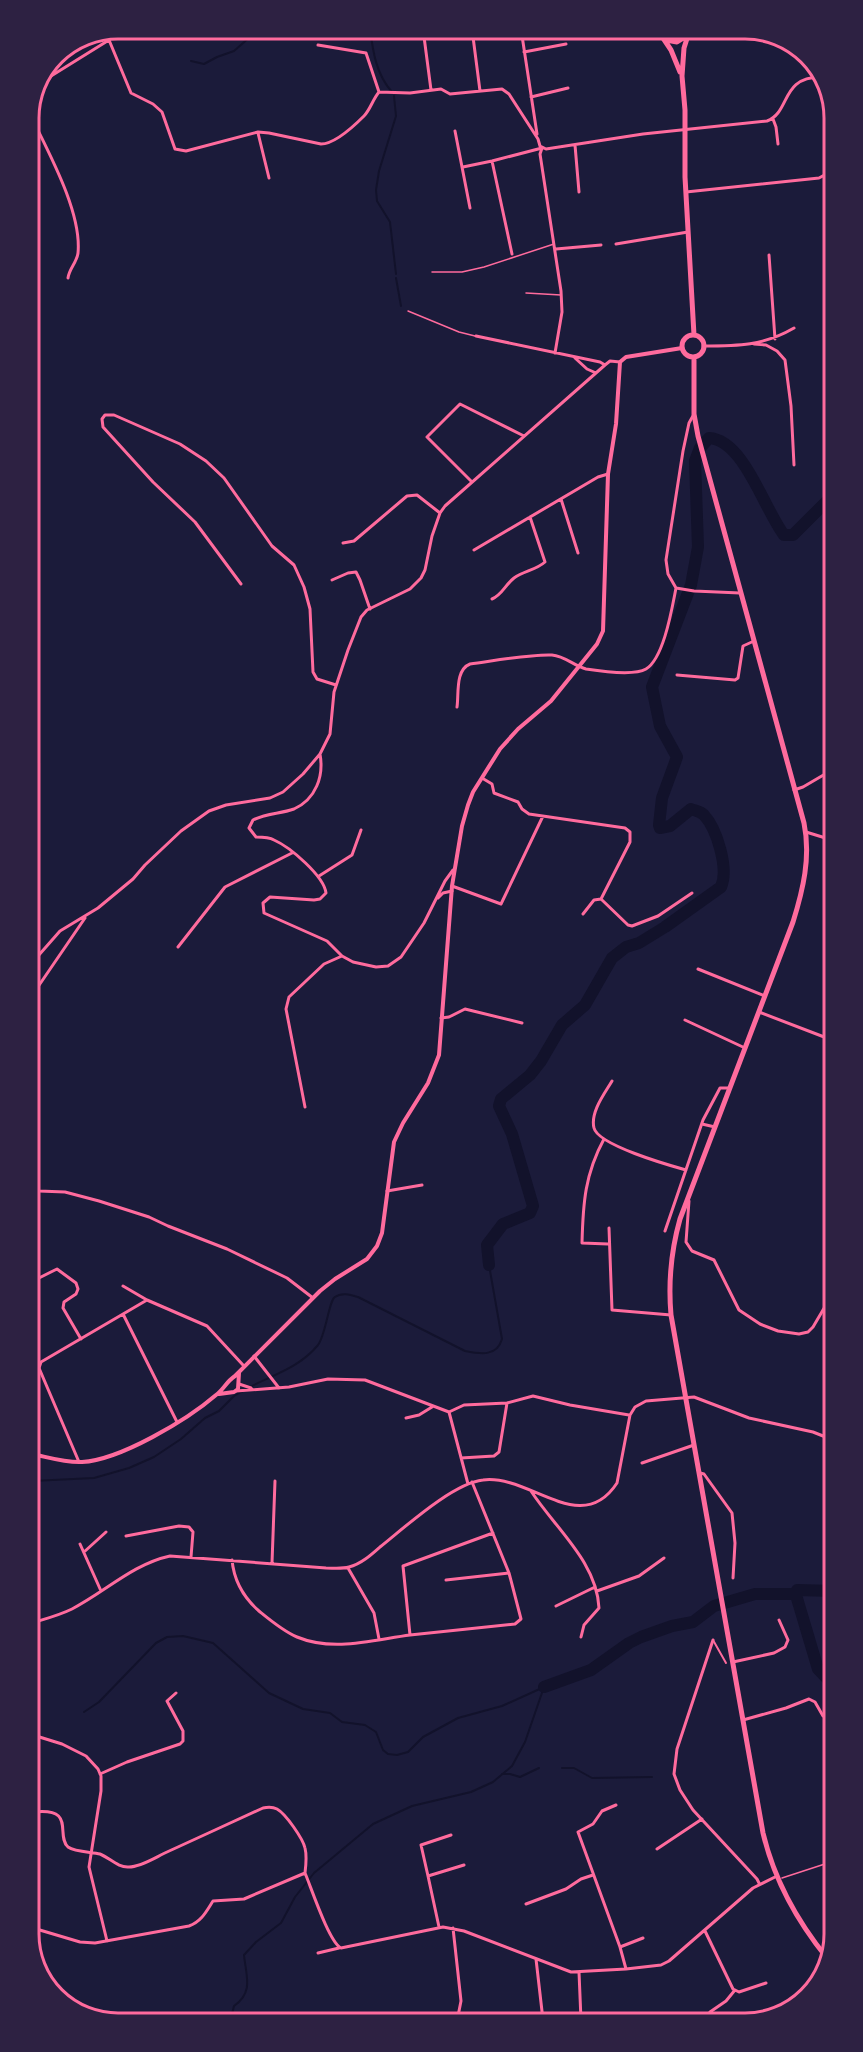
<svg xmlns="http://www.w3.org/2000/svg" width="863" height="2052" font-family="Barlow,sans-serif">
<rect width="100%" height="100%" fill="#1b1b3a"/>
<g fill="none" stroke-linecap="round" stroke-linejoin="round">
<path stroke="#12122b" stroke-width="2" d="M370,29C373,52 376,74 392,92
M191,61L204,64L217,57L234,51L259,29
M394,96L396,116L379,171L376,190L377,201L390,222L396,274
M396,278L401,306
M250,1387C275,1374 300,1367 318,1345C326,1334 329,1300 335,1297C342,1292 351,1295 358,1297L465,1351C480,1354 497,1357 502,1339L489,1265
M32,1481L94,1478L129,1468L154,1457L181,1439L205,1418L219,1411L234,1396L243,1391
M84,1712L99,1702L156,1643L167,1637L183,1636L213,1643L269,1693L303,1709L330,1713L342,1722L365,1725L376,1732L383,1750L388,1754L397,1755L408,1752L423,1737L458,1718L502,1706L544,1687
M562,1768H574L592,1778L652,1777
M502,1774H510L520,1777L539,1768
M230,2022L234,2006C254,1992 246,1976 244,1955L256,1942L281,1923L295,1897L314,1873L373,1824L412,1806L471,1792L493,1782L512,1766L525,1742L544,1687"/>
<path stroke="#12122b" stroke-width="12" d="M489,1265L487,1245L503,1224L530,1213L533,1206L512,1134L499,1106L501,1099L530,1075L541,1061L562,1025L585,1005L612,958L626,947L639,943L665,927L721,887C729,869 717,829 704,815C700,811 695,811 691,809L670,826L660,828L659,825L662,798L677,757L660,726L652,687L691,585L698,547L695,461L700,448L709,438C744,440 764,509 784,535H793L831,497
M797,1590L834,1591
M796,1595L818,1669L834,1686
M544,1687L591,1670L629,1643L641,1637L672,1626L693,1622L714,1606L755,1594H796"/>
<path stroke="#ff6b9d" stroke-width="1.5" d="M432,272H462L484,267L554,244
M526,293L561,295
M408,311L459,332L475,336
M782,1878L834,1861"/>
<path stroke="#ff6b9d" stroke-width="2" d="M713,1640L726,1663"/>
<path stroke="#ff6b9d" stroke-width="3" d="M423,29L431,90
M472,29L480,91
M521,29L537,134
M109,40L131,93L153,104L162,112L175,149L186,151L258,132L269,133L321,144C335,144 354,126 364,116C370,110 373,99 379,92L410,93L441,89L450,94L502,89L509,94L538,139L540,146L546,149L643,134L767,121C791,112 780,77 821,77
M318,45L366,53L379,92
M524,52L566,44
M43,81L109,40L106,33
M531,97L568,88
M29,112C47,150 82,211 78,253C77,262 69,269 68,278
M773,119L776,127L778,144
M455,131L470,208
M258,133L269,178
M575,145L579,192
M542,148L540,154L561,291L562,312L555,353
M492,161L512,254
M463,167L492,161L542,148
M686,192L819,178L830,172
M616,244L688,232
M556,249L601,245
M769,255L775,339
M476,336L600,362L605,365
M754,344L766,345L777,351L785,360L791,406L794,465
M703,346C738,346 763,346 794,328
M575,358L587,369L596,373
M472,482L427,437L460,404L524,436
M561,499L578,553
M343,543L354,541L407,496L417,495L440,513
M474,550L598,477L608,474
M332,580L348,573L356,572L360,580L370,609
M241,584L195,522L153,482L103,427L102,419L105,415H114L180,444L206,461L224,478L272,546L294,565L304,587L310,609L313,672L317,679L336,685
M676,588L694,591L740,593
M492,599C502,595 505,585 514,578C524,571 536,570 545,562L530,517
M677,675L735,680L738,678L743,646L754,641
M457,707C459,694 455,670 470,664C493,661 530,654 552,655C565,656 574,666 586,669C599,671 634,676 646,669C664,658 672,608 676,588L668,574L666,560L683,451L689,423L694,414
M320,754C324,776 316,799 294,809C280,814 266,813 253,820L249,828L256,837C262,837 269,837 274,840C290,847 324,876 326,893L320,899L314,900L270,897L263,903L264,913L327,941L342,956L353,962L376,967L388,966L401,957L424,923L445,881L453,870
M482,778L492,784L494,793L518,802L522,809L529,814L625,828L630,832V842L601,899L628,925L632,926L658,916L692,893
M794,790L803,787L832,770
M806,832L832,840
M319,876L352,855L361,830
M452,886L501,904L543,816
M438,898L443,893L452,891
M583,914L594,900L601,899
M178,947L225,887L292,853
M31,964L60,931L98,908L133,879L145,865L181,831L209,811L226,805L270,798L283,792L303,774L320,754L330,734L334,692L348,650L361,617L367,610L410,589L421,578L425,570L432,536L440,513L445,506L605,365L610,361L620,362
M698,969L765,996
M31,997L85,918
M759,1012L832,1040
M441,1018L449,1017L465,1009L522,1023
M685,1020L745,1048
M612,1081C605,1093 590,1112 594,1128C598,1145 668,1165 686,1170
M305,1107L286,1009L289,997L324,964L342,956
M702,1124L715,1127
M604,1139C585,1174 583,1203 582,1243L608,1244
M31,1174L34,1177L35,1188L39,1191L65,1192L99,1201L149,1217L168,1226L227,1249L287,1278L313,1298
M387,1191L422,1185
M689,1201L686,1242L692,1251L714,1260L739,1310L760,1324L778,1331L799,1334L808,1332L813,1327L833,1293
M609,1228L612,1310L671,1315
M665,1231L703,1120L720,1088H730
M31,1282L57,1269L76,1283L78,1289L76,1294L64,1302L63,1308L81,1339
M123,1286L147,1300L207,1326L243,1365
M123,1314L177,1422
M254,1356L279,1388
M239,1384L251,1388
M236,1391L289,1387L328,1379L365,1380L449,1412
M449,1412L464,1405L507,1403L533,1396L570,1405L629,1415
M449,1412L468,1484
M406,1418L419,1415L432,1407
M461,1458L494,1456L499,1452L507,1403
M79,1462L39,1368L41,1362L147,1300
M642,1463L694,1445
M700,1473L704,1474L732,1513L735,1543L733,1578
M531,1491C555,1528 597,1562 599,1608L584,1625L581,1637
M126,1536L179,1526L189,1527L193,1532L191,1557
M80,1544L101,1591
M84,1552L106,1532
M232,1560C234,1581 243,1597 259,1611C270,1620 283,1631 297,1637C333,1652 373,1640 410,1635C445,1631 480,1628 515,1624L521,1619L509,1573L472,1482
M272,1563L275,1481
M348,1568L374,1613L379,1639
M446,1580L509,1573
M597,1591L639,1576L664,1558
M556,1606L595,1587
M32,1623C45,1619 60,1615 72,1609C105,1592 133,1564 170,1556L326,1568C334,1568 342,1569 349,1567C361,1564 371,1555 380,1547C404,1528 453,1483 483,1480C530,1474 581,1538 617,1483L630,1415L635,1407L646,1401L694,1397L749,1418L813,1432L833,1440
M410,1635L403,1566L493,1533
M713,1640L677,1749L674,1774L680,1790L693,1810L757,1879L759,1883
M733,1662L774,1653L785,1647L788,1640L779,1620
M743,1720L786,1708L809,1699L815,1702L823,1716L834,1711
M33,1735L62,1744L86,1756L98,1769L101,1776V1791L89,1867L107,1941
M100,1774L127,1762L180,1744L183,1741V1731L167,1701L176,1693
M616,1805L602,1811L593,1824L578,1832L620,1947L626,1969
M33,1812C77,1807 55,1835 68,1847C75,1852 91,1852 100,1854C110,1858 118,1868 129,1867C141,1867 156,1857 167,1852C199,1837 231,1823 263,1808C268,1807 273,1807 277,1809C286,1814 303,1839 305,1848C307,1856 306,1865 305,1873
M657,1849L702,1819
M428,1876L421,1845L451,1835
M526,1904L566,1889L581,1879L593,1875
M439,1927L428,1876L464,1865
M33,1928L80,1942L95,1943L189,1926C201,1922 206,1912 213,1901L244,1899L305,1873C311,1887 329,1942 341,1948L443,1927L464,1931L571,1972L626,1969L661,1965L669,1961L753,1888L777,1876
M453,1928L461,2001L457,2021
M705,1931L733,1989L739,1992L766,1983
M620,1947L643,1938
M318,1953L339,1948
M536,1959L543,2020
M579,1972L581,2020
M801,2000L800,1995L817,1987
M710,2012L726,2001L735,1990"/>
<path stroke="#ff6b9d" stroke-width="4" d="M219,1394L234,1392L238,1389L239,1373
M32,1454C47,1457 66,1463 82,1462C120,1460 187,1420 216,1395C224,1389 226,1382 235,1376L320,1291L335,1279L367,1259L377,1246L382,1233L394,1142L403,1123L428,1083L439,1055L452,886L462,826L468,805L473,792L500,749L518,729L551,701L597,644L603,631L608,474L616,424L620,362L626,357L682,348"/>
<path stroke="#ff6b9d" stroke-width="5" d="M657,29L671,50L680,72
M690,29L684,48L682,76L685,110V177L694,335
M666,40L677,42L685,37
M682 346a11 11 0 1 1 22 0a11 11 0 1 1-22 0Z
M694,357V414L698,436L804,823C811,857 803,890 793,922L680,1219C671,1251 668,1281 671,1315L763,1833C774,1879 797,1921 827,1958"/>
<path stroke="#ff6b9d" stroke-width="5" d="M656,29H657"/>
</g>
<path d="M0 0H863V2052H0ZM118 39H745A79 79 0 0 1 824 118V1934A79 79 0 0 1 745 2013H118A79 79 0 0 1 39 1934V118A79 79 0 0 1 118 39Z" fill="#2d2142" fill-rule="evenodd"/>
<path fill="none" stroke="#ff6b9d" stroke-width="3" d="M118 39H745A79 79 0 0 1 824 118V1934A79 79 0 0 1 745 2013H118A79 79 0 0 1 39 1934V118A79 79 0 0 1 118 39Z"/>
</svg>
